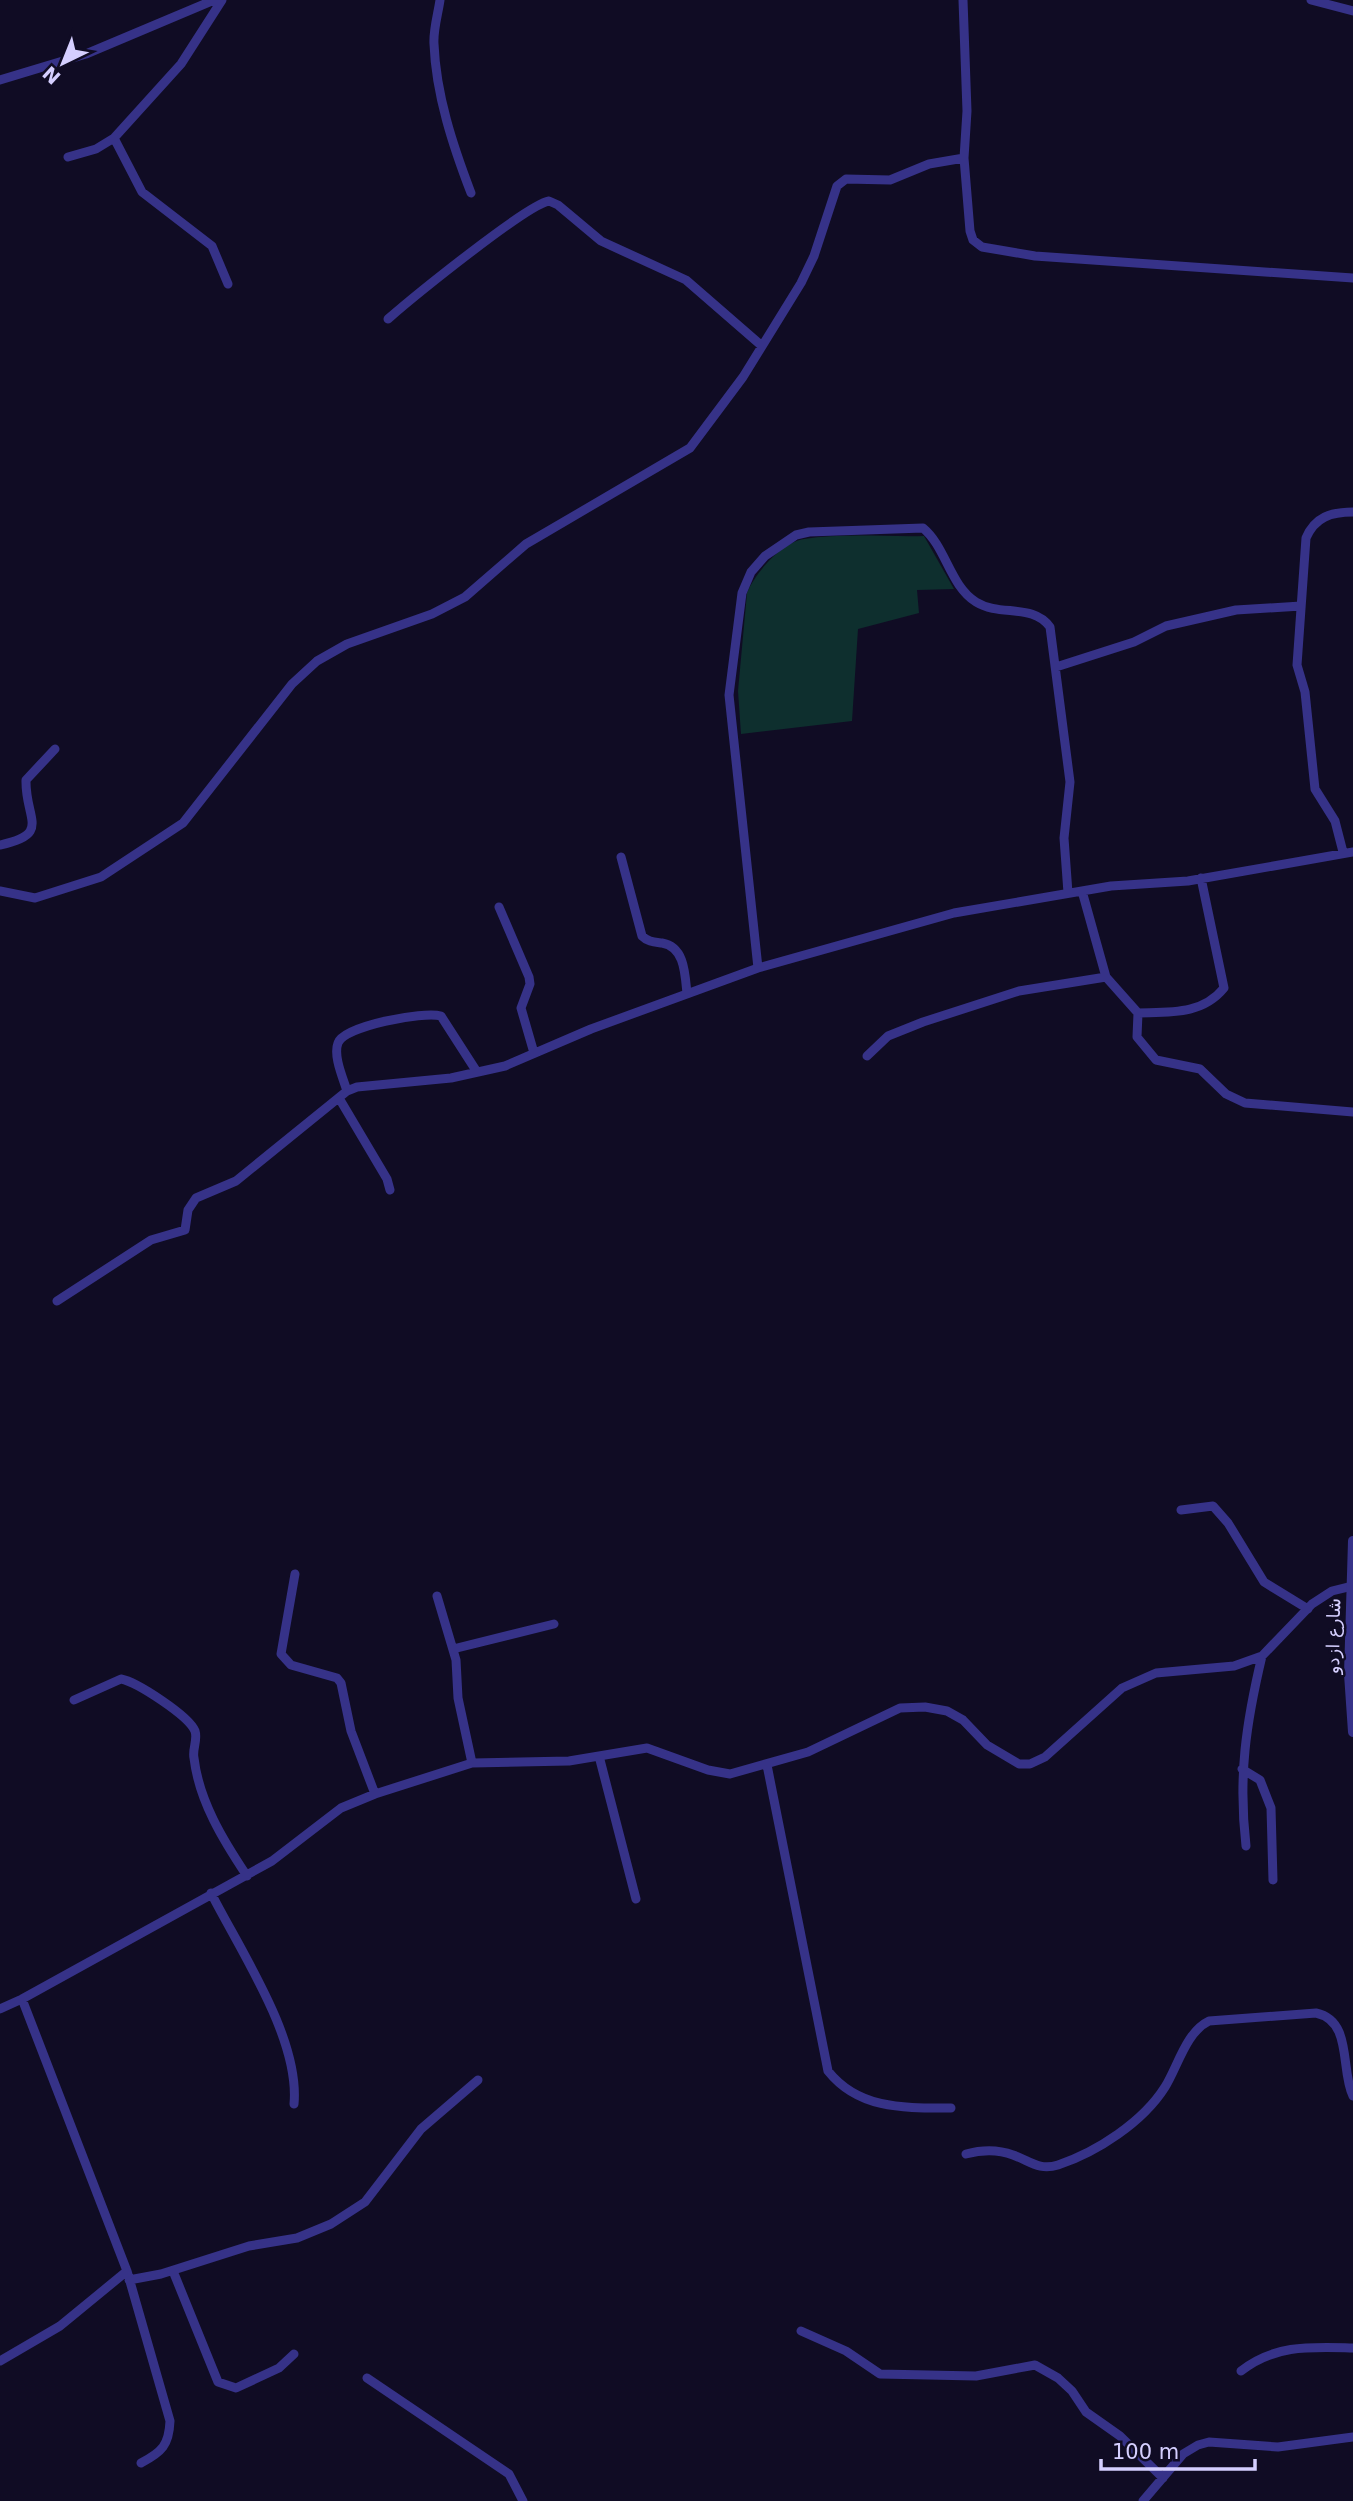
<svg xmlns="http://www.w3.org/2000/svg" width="1353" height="2501" font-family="'DejaVu Sans',Vazirmatn,sans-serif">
<rect width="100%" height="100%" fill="#100c24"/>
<path fill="#0e2f2e" d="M924,536L954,589L917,590L919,613L858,629L852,721L741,734L738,691L747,593C755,573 782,542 804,539C841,533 886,537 924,536Z"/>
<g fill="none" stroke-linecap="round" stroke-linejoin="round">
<path stroke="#363288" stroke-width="9" d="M440,0C438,14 433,30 434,44C436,95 453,146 471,193
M963,0L967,111L964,158L970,231L973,240L982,247L1035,256L1353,278
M1311,0L1353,11
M0,80L86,54L214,0
M114,138L142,192L212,246L228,284
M68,157L96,149L114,138L181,64L222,0
M388,319C411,299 526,205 549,201L558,205L601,241L686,280L762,346
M1056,667L1134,642L1166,626L1236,610L1301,606
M0,845C52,834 25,819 26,780L55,749
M1343,852L1335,821L1315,789L1305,692L1297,665L1306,538C1315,517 1331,512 1353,512
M621,857L642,936C648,942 654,942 662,943C685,947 685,974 687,994
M0,891L35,898L101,877L183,823L292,684L317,661L347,644L432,614L465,597L526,544L690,448L743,377L801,283L814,256L837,186L846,179L890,180L929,164L964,158
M1082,891L1106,977L1138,1013L1137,1037L1156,1060L1200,1069L1226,1094L1245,1103L1353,1112
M499,907L529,977L530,984L521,1008L534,1053
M758,968L729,695L742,593L751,572L765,556L796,535L809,532L923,528C946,547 950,586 976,602C1000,617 1033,603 1050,627L1070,782L1064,838L1068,893
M1138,1013C1170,1012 1202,1015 1224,988L1201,878
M867,1056L888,1036L923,1022L1019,991L1106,977
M347,1091C343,1078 333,1056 338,1043C344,1026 423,1011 441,1016L477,1072
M339,1098L387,1179L390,1190
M57,1301L151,1240L185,1230L188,1210L196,1198L236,1181L347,1091L357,1087L451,1078L505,1066L591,1029L758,968L954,913L1111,886L1188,881L1353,852
M1181,1510L1213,1506L1228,1523L1264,1582L1308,1609
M295,1574L281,1654L291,1665L337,1678L341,1683L351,1731L375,1794
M437,1596L456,1660L458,1698L472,1763
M453,1649L554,1624
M74,1700L121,1679C137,1682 189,1716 195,1731C198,1740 192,1749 194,1758C199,1801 223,1840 247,1876
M599,1756L636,1899
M767,1765L828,2071C859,2110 905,2108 951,2108
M1242,1769L1260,1780L1271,1808L1273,1880
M1246,1846C1238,1777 1246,1723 1262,1656
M211,1893C241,1952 300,2039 294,2104
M0,2009L22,1999
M966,2154C981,2150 997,2149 1013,2155C1030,2161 1039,2171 1058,2165C1097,2152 1143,2122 1165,2087C1178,2066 1186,2032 1209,2021L1316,2013C1353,2021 1340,2070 1353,2096
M173,2271L218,2382L236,2388L279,2368L294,2354
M129,2280L161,2274L249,2246L297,2238L331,2224L365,2202L421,2129L478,2080
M801,2331L846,2351L880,2374L976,2376L1035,2365L1058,2378L1072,2391L1086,2412L1120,2436L1163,2478
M0,2361L60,2326L127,2271
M1241,2371C1275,2344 1312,2347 1353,2348
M367,2378L509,2474L523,2501
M141,2463C162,2452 169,2445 170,2421L127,2271L22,1999L272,1861L341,1808L375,1794L472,1763L569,1761L647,1748L708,1770L730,1774L808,1752L900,1708L925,1707L947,1711L963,1720L987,1745L1019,1764H1030L1045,1757L1122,1688L1156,1673L1234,1666L1262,1656L1312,1604L1332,1591L1352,1586
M1143,2501L1183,2454L1198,2445L1209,2442L1278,2447L1353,2437"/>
<path stroke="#363288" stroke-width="10" d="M1353,1541L1349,1674L1353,1732"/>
</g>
<g text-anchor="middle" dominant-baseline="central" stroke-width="5" stroke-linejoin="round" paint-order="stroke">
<g font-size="18" fill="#d5cfff" stroke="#100c24">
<text transform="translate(1333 1636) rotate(-89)">شارع ازدو</text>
</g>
</g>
<g transform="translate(63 63) rotate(223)" stroke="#100c24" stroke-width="5" paint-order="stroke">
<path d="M0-5L12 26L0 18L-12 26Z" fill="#d5cfff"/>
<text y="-10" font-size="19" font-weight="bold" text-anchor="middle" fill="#d5cfff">N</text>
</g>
<path d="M1101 2459v10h154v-10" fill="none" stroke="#d5cfff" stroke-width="3.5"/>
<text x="1112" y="2459" font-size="21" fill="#d5cfff" stroke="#100c24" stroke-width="5" paint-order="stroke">100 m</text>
</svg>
